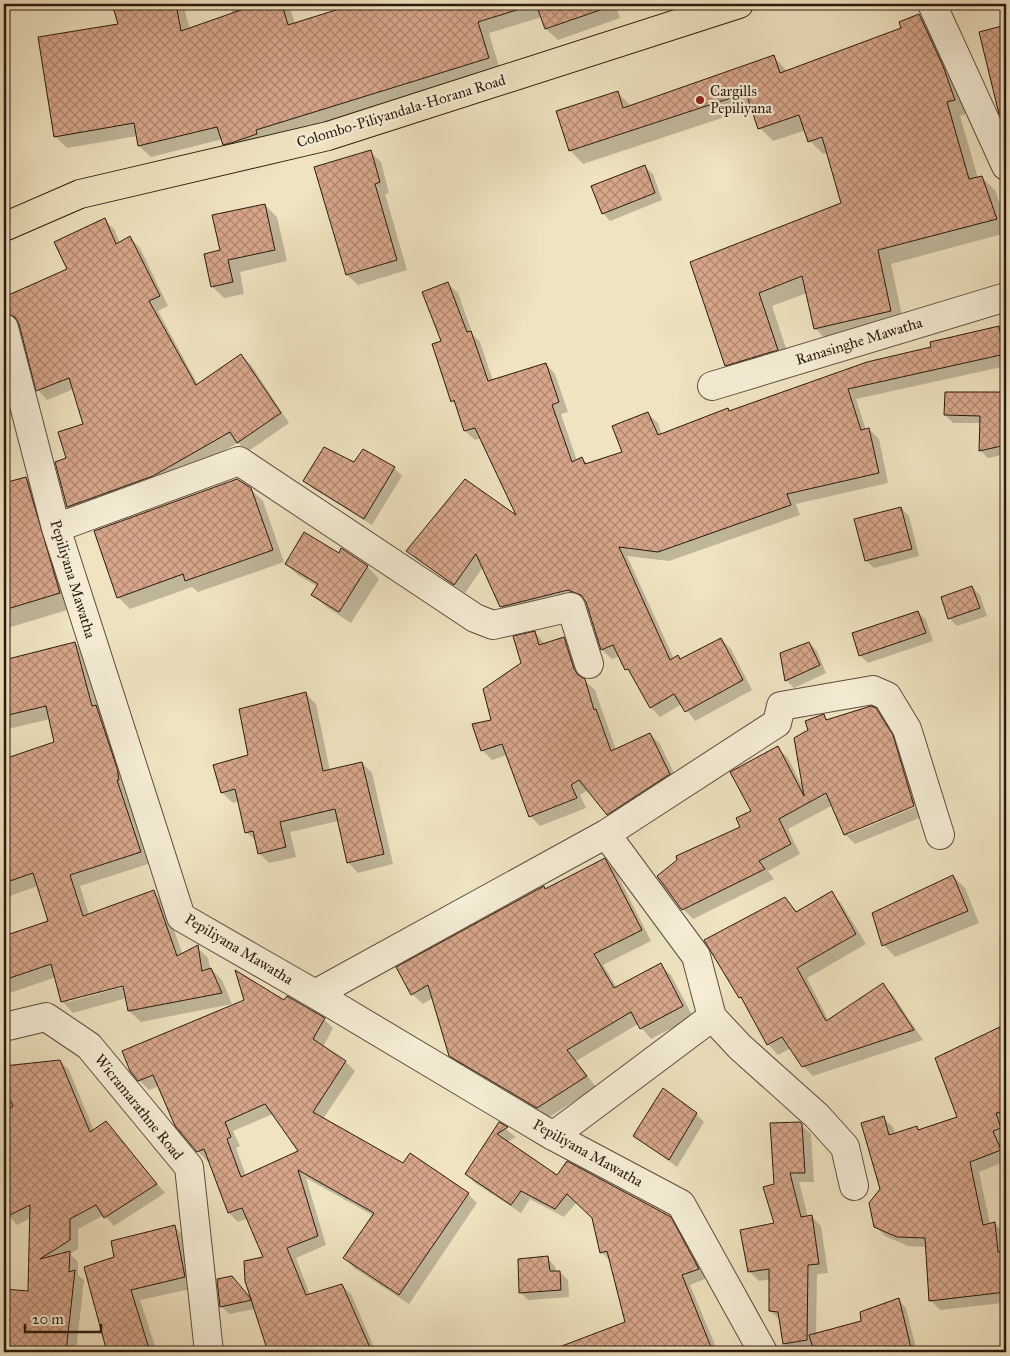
<svg xmlns="http://www.w3.org/2000/svg" width="1010" height="1356" font-family="'IM FELL Great Primer',serif">
<defs>
<pattern id="building-cross-hatch" width="8" height="8" patternUnits="userSpaceOnUse" patternTransform="scale(1.25)"><rect width="8" height="8" fill="#d8a78b"/><path d="M0 0l8 8M0 8l8-8" fill="none" stroke="#af8770"/></pattern>
</defs>
<rect width="100%" height="100%" fill="#efe3c0"/>
<filter id="stains"><feTurbulence type="fractalNoise" baseFrequency=".004" numOctaves="4"/><feColorMatrix values="0 0 0 0 .2 0 0 0 0 .09 0 0 0 0 .02 0 0 0 .5 -.17"/></filter>
<radialGradient id="worn" r=".72"><stop offset=".6" stop-color="#630" stop-opacity="0"/><stop offset="1" stop-color="#630" stop-opacity=".3"/></radialGradient>
<path fill="#0003" fill-rule="evenodd" d="M114,4H183L190,30L233,14L230,4H289L295,24L341,10L340,4H615L620,18L558,40L546,29L542,17L489,33L500,70L236,155L223,139L151,157L139,146L137,136L67,148L55,136L119,25Z
M919,16L933,29L968,113L960,116L978,178L981,177L995,190L1006,222V233L891,264L904,325L828,342L815,328L807,293L772,306L791,363L740,379L726,365L692,263L842,204L828,153L823,154L810,141L806,130L773,141L760,128L752,108L583,164L570,150L617,92L631,106L774,57L788,72L903,29Z
M1006,26V101L993,88L980,33Z
M370,152L381,162L389,193L385,194L407,270L358,285L347,275Z
M645,167L653,174L662,200L610,221L603,213Z
M265,205L277,217L287,261L240,272L244,294L224,298L212,286L221,251Z
M104,220L114,229L120,243L130,238L140,248L168,306L158,311L198,385L241,356L251,365L289,423L247,452L238,443L163,485L78,516L68,507L56,463L67,459L84,425L74,389L47,400L38,390L20,323L8,312L4,298L68,269Z
M448,284L458,293L473,335L480,342L493,381L546,364L555,374L568,412L561,414L577,461L582,459L588,464L623,452L648,414L658,423L662,435L998,328L1006,335V366L856,399L866,430L869,429L879,439L888,483L796,504L800,515L669,561L627,556L674,659L678,657L681,660L721,639L731,649L752,690L695,721L682,704L660,717L651,708L620,656L612,659L602,650L587,601L579,600L511,616L501,607L483,567L465,593L418,560L408,551L519,519L481,438L475,440L465,431L457,406L452,401L442,342Z
M946,393H1006V454L988,458L980,450L981,423H953L945,415Z
M364,451L394,468L402,476L372,525L312,488L304,480L355,464Z
M26,478L40,492L74,608L4,629V485Z
M250,489L263,501L284,562L198,592L192,587L130,609L118,597Z
M901,508L909,516L919,556L874,568L866,560Z
M342,550L368,567L379,579L351,623L325,606L313,594L318,587L298,575L286,564L339,555Z
M972,587L980,595L987,616L957,626L949,618Z
M918,612L926,620L933,641L868,663L860,655Z
M535,633L545,644L564,638L574,648L584,680L595,690L616,750L650,734L660,744L679,784L617,824L588,790L580,795L586,808L540,826L530,816L507,755L492,760L482,750L492,721L522,664Z
M75,643L86,654L151,863L80,886L89,915L153,892L164,903L183,955L197,947L208,958L210,968L222,980L232,1004L141,1022L129,1011L127,998L73,1013L62,1001L56,977L4,995V937L50,922L38,886L4,898V760L56,742L50,719L4,730V661ZM129,983L130,985L68,1002V999Z
M809,643L817,651L826,673L794,688L786,680Z
M306,694L316,704L330,771L362,763L372,773L393,864L358,873L348,862L338,821L290,832L296,857L269,863L259,853L257,842L246,832L239,801L233,803L222,793L215,766L249,756Z
M876,709L886,720L902,747L920,802L848,832V835L920,805L924,816L855,844L845,834L833,805L788,829L800,854L768,871L774,879L693,919L683,909L752,811L778,748L788,758L803,788L810,731L824,716L829,721Z
M604,860L615,870L651,941L603,965L617,988L660,965L671,975L693,1017L651,1039L638,1024L576,1061L596,1087L548,1118L461,1066L450,1055L433,998L423,1004L412,994L545,890Z
M953,876L965,888L979,923L895,957L884,945Z
M831,893L841,903L866,944L807,978L829,1021L883,985L893,995L923,1040L813,1076L803,1066L791,1048L778,1055L768,1044L745,1002L740,997L785,899L798,913Z
M285,1001L324,1019L333,1028L323,1047L346,1062L355,1071L323,1119L403,1165L468,1194L477,1203L409,1304L354,1268L345,1258L374,1216L306,1178L326,1245L296,1258L310,1295L341,1285L351,1294L376,1352H269L255,1309L229,1314L221,1306L232,1277L253,1301L265,1258L248,1218L238,1222L229,1213L210,1160L207,1161L198,1151L159,1086L149,1090L139,1080ZM273,1114L300,1151L246,1176L236,1148L240,1146L233,1131Z
M1006,1026V1139L1002,1141L1006,1152V1161L979,1172L990,1224L994,1223L1004,1233L1006,1251V1324L1002,1303L940,1310L930,1300L927,1247L908,1246L885,1236L875,1226L882,1190L883,1118L893,1127L895,1134L917,1128L920,1131L958,1117L936,1058Z
M60,1061L69,1070L94,1131L106,1122L165,1193L114,1226L104,1215L78,1229V1249L70,1254L78,1262V1275L84,1280L76,1352H4V1290L29,1293L31,1218L17,1225L4,1210V1067Z
M696,1114L704,1122L677,1167L635,1136Z
M799,1123L811,1134L814,1182H799L808,1217L811,1216L821,1226L828,1273L817,1274L816,1335L862,1322L898,1300L906,1308L917,1352H815L814,1350L793,1352L784,1344L780,1320L770,1311V1279L759,1281L749,1271L775,1224V1185Z
M499,1124L516,1137L507,1142L558,1177L670,1218L679,1228L707,1278L690,1285L718,1352H548L610,1331L627,1322L611,1262L602,1253L593,1218L577,1202L564,1217L530,1199L521,1213L475,1183L466,1174Z
M174,1226L185,1237L195,1288L140,1300L157,1352H109L85,1268L115,1258Z
M547,1258L555,1266L556,1272H560L568,1280L569,1297L528,1300L520,1292Z"/>
<path fill="url(#building-cross-hatch)" stroke="#2c1a0f" fill-rule="evenodd" d="M112,4H176L181,31L258,4H282L288,25L355,4H520V9L478,22L489,58L256,130L257,134L231,143L223,145L217,127L138,146L134,123L54,137L38,37L118,24Z
M536,4H609V7L545,29Z
M919,14L943,66L955,100L947,102L969,179L982,176L997,219L878,250L891,311L814,329L802,276L759,293L778,350L725,366L690,262L841,203L822,137L808,142L799,115L758,129L746,93L569,151L556,111L618,91L623,108L774,55L780,73L901,28L899,22Z
M1006,25V113L999,114L979,32Z
M371,150L380,182L375,184L397,260L346,275L314,167Z
M645,165L655,193L602,214L591,186Z
M265,204L275,250L228,260L233,282L211,287L204,254L220,250L212,215Z
M105,218L116,244L130,236L160,296L149,301L196,385L241,354L281,413L237,443L230,432L153,476L67,507L55,462L66,458L58,432L83,424L69,378L36,391L19,324L15,317L7,313L4,297L67,269L54,242Z
M448,282L467,332L471,331L488,381L546,363L559,402L552,405L572,462L582,457L585,464L622,452L612,426L648,412L658,435L728,408L729,411L867,362L931,347L930,342L999,326L1005,354L848,389L861,430L869,428L879,473L787,494L791,505L658,552L619,547L670,660L678,655L680,659L721,638L743,680L685,712L674,694L650,708L628,669L625,670L613,645L601,650L586,602L581,595L568,590L500,607L476,554L454,585L406,551L465,479L516,515L475,428L464,431L454,400L451,402L432,344L441,341L422,292Z
M945,392H1006V445L979,451L980,416L944,415Z
M324,447L354,462L363,449L395,467L364,519L303,481Z
M26,477L60,593L4,610V483Z
M237,479L251,488L273,550L185,581L183,574L117,598L94,531Z
M901,507L912,549L865,561L854,519Z
M304,532L339,553L341,548L368,566L339,612L311,595L318,584L285,564Z
M972,586L980,608L948,619L941,597Z
M918,611L926,633L859,656L852,633Z
M535,631L539,645L564,637L574,669L578,675L585,679L594,710L596,709L611,751L650,733L670,774L607,815L579,780L571,785L577,798L529,817L502,744L481,751L472,724L491,720L483,689L521,663L513,636Z
M75,642L92,706L96,705L117,768L119,780H117L141,852L70,875L83,916L154,890L177,956L198,945L202,971L211,968L222,993L128,1011L123,986L61,1002L51,964L4,980V936L48,921L33,873L4,883V759L54,742L46,706L4,716V660Z
M809,642L820,665L785,681L780,653Z
M306,692L323,771L362,762L384,854L347,863L335,809L280,822L286,847L258,854L253,831L245,833L235,789L221,793L213,765L248,755L239,709Z
M871,706L876,708L893,735L914,806L844,835L826,793L779,819L791,844L759,861L765,869L682,910L657,876L677,860L676,856L740,827L736,818L751,811L730,772L778,746L804,796L794,738L808,730L805,721L824,714L826,720Z
M605,858L642,930L594,954L614,988L661,963L683,1006L640,1029L631,1012L567,1050L587,1076L537,1108L449,1056L428,985L411,995L396,967L544,886L545,889Z
M953,875L968,911L882,946L872,913Z
M832,891L856,934L797,968L826,1021L883,983L914,1030L802,1067L782,1037L767,1045L741,997L739,998L704,940L785,897L796,912Z
M235,970L284,1000L287,996L325,1018L313,1039L346,1061L313,1112L403,1163L410,1153L469,1193L399,1295L343,1258L374,1213L298,1170L318,1236L287,1248L306,1295L342,1284L372,1352H268L245,1281L244,1261L263,1257L242,1208L228,1213L204,1149L197,1152L175,1126L153,1075L138,1081L130,1071L122,1051L244,1000ZM265,1104L298,1151L241,1177L227,1139L231,1137L225,1122Z
M1006,1024V1112L996,1113L1001,1128L993,1131L1001,1150L970,1162L983,1225L995,1222L998,1252L1006,1250V1292L929,1301L925,1238L897,1237L874,1227L869,1203L880,1189L861,1123L884,1116L889,1135L917,1126L918,1130L957,1117L935,1058Z
M60,1060L90,1132L106,1121L157,1184L104,1218L96,1205L70,1219V1240L40,1259L70,1251L69,1272L75,1270L66,1352H4V1289L28,1291L30,1205L4,1218V1112L13,1106L4,1089V1066Z
M663,1088L697,1113L669,1160L633,1136Z
M499,1122L508,1127L497,1134L557,1175L567,1161L671,1217L699,1269L682,1275L713,1352H554V1349L625,1322L607,1251L600,1253L592,1218L567,1194L555,1209L521,1191L511,1205L465,1174Z
M800,1122L802,1124L805,1173H790L801,1217L812,1215L819,1264L808,1265L807,1340L783,1344L778,1312L769,1311V1269L748,1272L740,1230L774,1223L763,1187L774,1184L770,1123Z
M175,1225L185,1277L131,1290L150,1352H107L84,1267L114,1257L111,1241Z
M548,1256L550,1271H560L561,1290L519,1293L518,1259Z
M232,1276L252,1300L220,1307L217,1279Z
M899,1298L912,1352H814L809,1335L861,1321L860,1312Z"/>
<g fill="none" stroke-linecap="round" stroke-linejoin="round">
<g stroke="#5d4c3b" stroke-width="30">
<path id="minor" d="M932,4L1006,166
M4,328L56,528L181,917L315,994L553,1136L681,1204L763,1352
M712,386L1006,297
M56,528L239,461L475,618L493,625L571,607L589,664
M315,994L606,834L777,723L781,706L873,690L887,696L907,729L940,835
M712,1017L740,1047L817,1116L845,1147L854,1186
M4,1027L46,1017L89,1046L189,1167L209,1352
M553,1136L712,1017L696,956L606,834"/>
</g>
<g stroke="#2c1a0f" stroke-width="30">
<path id="primary" d="M4,227L80,194L328,136L739,4"/>
</g>
<use href="#minor" stroke="#f5edd6" stroke-width="28"/>
<use href="#primary" stroke="#efe3c0" stroke-width="28"/>
</g>
<circle fill="#8f2418" stroke="#f5edd6" stroke-width="2" cx="700" cy="100" r="5"/>
<g text-anchor="middle" dominant-baseline="central" stroke-width="4.5" stroke-linejoin="round" paint-order="stroke">
<g font-size="15" fill="#2c1a0f" stroke="#f5edd6" text-anchor="start">
<text x="710" y="91">Cargills<tspan x="710" dy="17">Pepiliyana</tspan></text>
</g>
<g font-size="15" fill="#2c1a0f" stroke="#f5edd6">
<text transform="translate(401 111) rotate(-17)">Colombo-Piliyandala-Horana Road</text>
<text transform="translate(859 341) rotate(-17)">Ranasinghe Mawatha</text>
<text transform="translate(73 579) rotate(73)">Pepiliyana Mawatha</text>
<text transform="translate(239 949) rotate(31)">Pepiliyana Mawatha</text>
<text transform="translate(139 1107) rotate(51)">Wicramarathne Road</text>
<text transform="translate(588 1153) rotate(29)">Pepiliyana Mawatha</text>
</g>
</g>
<rect width="1010" height="1356" fill="none" stroke="#efe3c0" stroke-width="20"/>
<rect x="5" y="5" width="1000" height="1346" fill="none" stroke="#2c1a0f" stroke-width="2.5"/>
<rect x="10" y="10" width="990" height="1336" fill="none" stroke="#2c1a0f"/>
<path d="M25 1324v8h76v-8" fill="none" stroke="#2c1a0f" stroke-width="2.5"/>
<text x="32" y="1324" font-size="15" fill="#2c1a0f" stroke="#f5edd6" stroke-width="4" paint-order="stroke">20 m</text>
<rect width="100%" height="100%" filter="url(#stains)"/>
<rect width="100%" height="100%" fill="url(#worn)"/>
</svg>
